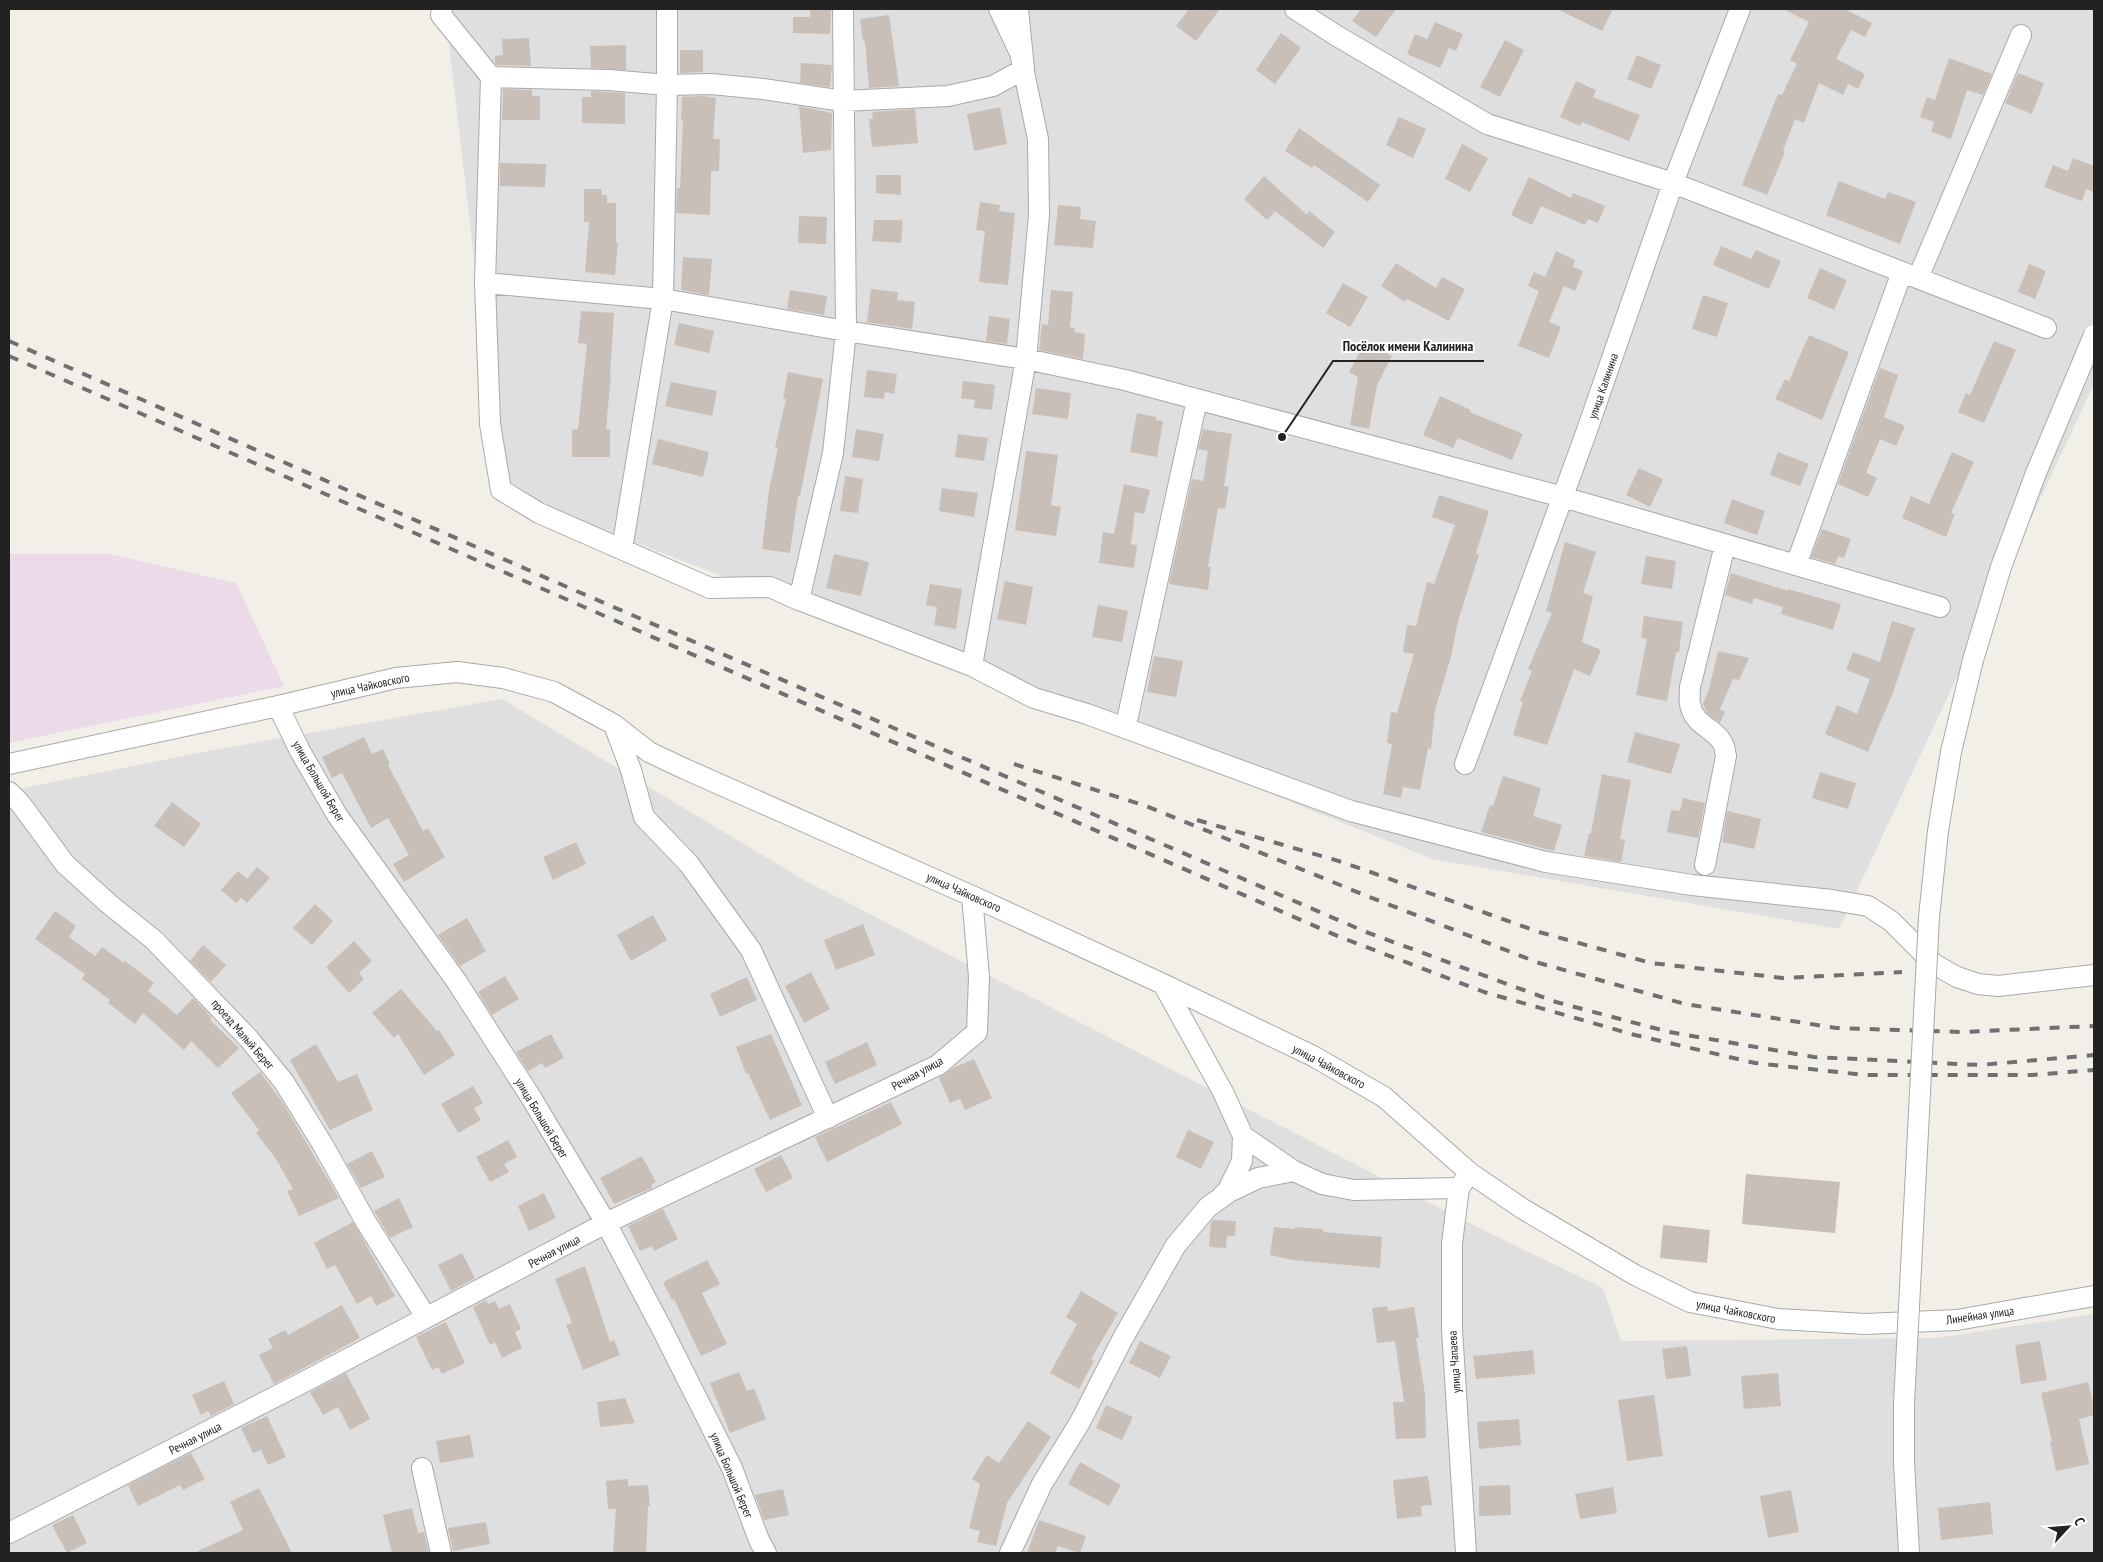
<svg xmlns="http://www.w3.org/2000/svg" width="2103" height="1562" font-family="'PT Sans Narrow',sans-serif">
<rect width="100%" height="100%" fill="#f2efe9"/>
<path fill="#e0dfdf" d="M445,9H2094V384L1839,929L1432,859L1034,698L501,490Z
M502,699L804,880L1469,1223L1603,1288L1621,1341L1936,1338L2094,1314V1553H9V791L208,751Z"/>
<path fill="#ebdbe8" d="M9,554H110L236,583L284,686L9,743Z"/>
<path fill="#c7bfb8" d="M810,9H831L830,34L793,33V17H810Z
M1189,9H1220L1196,41L1176,26Z
M1361,9H1396L1376,37L1352,21Z
M1557,9H1613L1602,31Z
M1783,9H1845L1872,23L1865,37L1851,30L1836,59L1865,74L1858,89L1848,84L1843,95L1819,83L1804,123L1795,119L1783,151L1785,152L1767,195L1742,185L1778,94L1782,95L1797,64L1790,60L1809,22Z
M889,15L899,86L869,88L865,41H863L860,19Z
M1435,22L1463,34L1456,51L1449,48L1440,68L1407,54L1415,34L1427,39Z
M1281,33L1301,48L1275,84L1256,70Z
M529,38L531,66L497,65L495,63V56L503,55L502,39Z
M1505,40L1524,50L1500,97L1480,87Z
M626,45V70L591,68L590,46Z
M680,50H703V72L680,73Z
M1637,55L1661,65L1651,89L1627,79Z
M1949,58L1992,74L1983,95L1967,90L1951,139L1931,132L1934,122L1920,117L1927,97L1935,100Z
M801,63L832,65L830,87L800,83Z
M2018,73L2044,83L2032,114L2005,103Z
M1576,81L1596,90L1593,97L1640,115L1629,141L1582,122L1580,126L1560,117Z
M503,89L532,90V96H540V120H502Z
M591,91L625,93V124L582,123V97H591Z
M703,96L716,98L713,139H720L719,171H711L710,215L676,213L677,188H680L683,120H681L682,97Z
M799,106L832,113L831,150L803,153Z
M1000,107L1007,144L974,151L967,114Z
M915,109L918,143L872,147L869,119H873L872,112Z
M1399,117L1426,129L1413,158L1386,145Z
M1299,128L1380,185L1368,202L1314,165L1312,168L1285,151Z
M1462,144L1488,158L1470,192L1445,179Z
M2073,158L2094,166V192L2086,189L2082,201L2044,187L2053,165L2068,171Z
M500,163L546,164L545,187L500,186Z
M876,175H901V195L876,193Z
M1264,176L1307,215L1309,211L1335,232L1323,248L1275,211L1267,220L1244,199Z
M1529,177L1571,198L1573,193L1605,206L1598,223L1588,219L1585,225L1541,206L1532,225L1511,215Z
M1839,181L1885,199L1888,192L1916,202L1900,244L1826,215Z
M584,189H601L602,195H607V203H616V243H618L615,275L585,272L589,222H584Z
M980,202L1000,205L999,211L1015,213L1008,285L979,282L985,231L976,230Z
M1058,205L1081,207L1080,219L1096,221L1093,248L1054,245Z
M799,216L827,217L826,244L798,243Z
M874,220H901L903,222L901,243L872,241Z
M1721,246L1751,259L1756,250L1781,261L1769,289L1713,265Z
M1556,251L1575,260L1573,267L1583,271L1575,291L1564,286L1549,322L1561,327L1549,358L1518,346L1539,291L1528,286L1534,272L1545,277Z
M683,257L712,259L709,295L681,290Z
M1396,263L1436,288L1442,277L1465,289L1449,321L1407,299L1405,302L1381,286Z
M2029,264L2046,271L2035,299L2018,292Z
M1820,268L1847,280L1834,310L1807,298Z
M1343,283L1368,297L1350,327L1326,313Z
M871,289L898,292L897,300L915,302L912,329L867,322Z
M790,290L827,296L824,315L787,309Z
M1051,290L1073,292L1070,327L1075,328L1074,332L1085,334L1083,359L1039,350L1042,324L1048,325Z
M1703,295L1728,303L1717,337L1692,329Z
M581,311L614,313L610,374H611L606,429H610V457H572V430L578,429L587,344L578,343Z
M989,316L1010,319L1007,344L986,341Z
M679,323L714,331L709,353L674,345Z
M1809,335L1849,352L1822,420L1775,399L1785,379L1789,381Z
M1994,341L2016,350L1984,423L1958,412L1966,393L1970,395Z
M1365,342L1392,356L1377,385L1369,429L1350,425L1358,377L1349,372Z
M1880,368L1898,375L1884,417L1905,426L1896,446L1880,439L1866,473L1877,478L1868,497L1838,484Z
M867,370L897,374L894,394L885,392L884,399L864,397Z
M788,372L823,379L800,496H798L790,553L762,549L769,490L778,448L775,447L786,399H783Z
M963,381L995,385L992,410L974,408L975,400L961,398Z
M671,382L717,391L712,416L665,406Z
M1036,388L1071,393L1068,419L1032,414Z
M1440,396L1471,410L1470,412L1523,434L1512,460L1458,438L1453,448L1423,435Z
M1137,413L1156,417V420L1163,421L1157,457L1130,452Z
M856,429L884,434L879,461L852,457Z
M1203,429L1232,434L1224,486L1229,487L1225,509L1218,508L1208,567H1211L1208,590L1169,584L1192,479L1203,481L1208,451L1198,449Z
M958,434L988,438L984,461L955,457Z
M658,439L709,452L703,477L652,464Z
M1026,451L1058,455L1051,505L1061,507L1056,536L1015,530Z
M1778,452L1809,464L1800,486L1770,475Z
M1952,452L1974,462L1951,513L1955,514L1946,537L1902,518L1911,496L1929,504Z
M1639,468L1663,479L1650,507L1626,495Z
M845,476L863,479L858,513L840,511Z
M1124,484L1150,490L1144,514L1135,512L1131,544L1137,545L1134,568L1099,563L1103,532L1114,534Z
M942,488L978,493L974,517L939,511Z
M1439,495L1489,511L1476,553L1479,555L1458,621L1451,657L1435,710L1431,749L1428,748L1420,790L1403,787L1401,798L1383,794L1392,744L1387,743L1391,712L1397,713L1414,654L1403,652L1407,625L1416,626L1427,582L1434,584L1455,525L1432,517Z
M1732,499L1765,511L1757,535L1724,523Z
M1822,529L1851,539L1844,558L1838,556L1835,564L1811,557Z
M1565,542L1596,552L1583,593L1593,596L1582,642L1601,650L1590,676L1574,669L1547,745L1513,735L1523,702L1520,701L1532,671L1528,669L1552,613L1546,611Z
M834,554L869,562L861,596L826,588Z
M1646,556L1676,561L1672,589L1641,584Z
M1731,573L1788,591V589L1841,604L1833,630L1781,614L1783,607L1754,598L1752,604L1725,595Z
M1005,581L1033,587L1026,625L997,619Z
M930,584L962,589L956,629L934,625L937,607L926,605Z
M1098,605L1128,611L1122,642L1092,637Z
M1644,616L1683,622L1679,652H1676L1667,701L1636,695L1647,639L1641,638Z
M1892,621L1915,628L1892,695L1868,752L1825,734L1837,705L1857,714L1870,679L1846,670L1853,652L1880,662Z
M1718,651L1749,658L1739,680L1733,679L1720,709L1725,712L1720,723L1708,714L1703,704L1709,689Z
M1154,656L1183,661L1176,697L1147,692Z
M1635,732L1680,744L1671,774L1627,762Z
M364,737L372,754L383,749L390,764L388,765L423,831L428,828L445,857L404,882L393,864L409,855L388,818L371,828L342,773L332,778L322,757Z
M1820,772L1856,783L1848,809L1812,798Z
M1602,774L1631,780L1620,839L1625,840L1621,862L1584,856L1589,833H1591Z
M1503,776L1541,788L1533,816L1562,825L1554,851L1481,832L1490,805L1493,806Z
M1683,798L1705,803L1698,838L1667,832L1671,810L1680,811Z
M172,802L201,824L184,847L154,826Z
M1727,811L1761,819L1754,849L1722,842Z
M576,842L586,864L553,880L543,857Z
M257,867L270,878L247,903L241,898L236,903L221,890L238,871L247,879Z
M315,904L333,921L312,945L293,928Z
M55,911L76,926L69,937L95,956L102,947L124,963L125,961L154,983L148,991L177,1015L193,998L212,1018L210,1020L239,1048L218,1068L191,1041L184,1050L143,1013L135,1024L108,1003L110,1000L82,979L85,974L35,939Z
M653,915L667,940L631,961L617,935Z
M467,918L486,951L460,966L438,935Z
M863,924L875,955L836,970L824,940Z
M354,941L372,961L359,973L364,979L349,993L326,967Z
M203,945L226,965L211,982L190,961Z
M811,972L830,1009L804,1023L785,986Z
M505,976L519,999L492,1015L478,992Z
M747,977L757,1000L720,1017L710,994Z
M401,989L437,1031L439,1030L455,1055L424,1075L398,1034L394,1038L372,1013Z
M551,1034L564,1058L545,1068L542,1063L528,1071L516,1052Z
M771,1034L802,1105L770,1120L748,1073L746,1074L736,1047Z
M867,1042L877,1065L835,1084L825,1062Z
M316,1044L338,1082L357,1074L373,1110L330,1130L290,1060Z
M974,1059L992,1098L965,1110L960,1099L950,1103L939,1078L953,1068Z
M260,1072L283,1103L339,1198L299,1216L287,1191L293,1189L276,1159L256,1133L259,1130L231,1093Z
M473,1086L483,1103L474,1108L481,1120L458,1133L441,1104Z
M891,1102L902,1124L827,1162L815,1137Z
M1188,1130L1214,1142L1201,1169L1176,1157Z
M508,1140L517,1157L504,1164L509,1172L490,1182L476,1157Z
M372,1151L385,1177L361,1188L347,1164Z
M781,1155L793,1178L766,1192L754,1169Z
M642,1156L656,1182L651,1185L652,1188L614,1204L600,1178Z
M1746,1174L1840,1182L1835,1233L1742,1224Z
M544,1193L556,1218L529,1231L518,1206Z
M399,1198L413,1227L390,1238L374,1211Z
M663,1209L678,1239L654,1251L652,1246L640,1251L628,1226Z
M1213,1220L1236,1221L1235,1236H1227L1226,1248L1209,1247L1211,1222Z
M353,1222L395,1296L376,1306L371,1296L357,1304L335,1265L327,1269L314,1243Z
M1663,1225L1710,1230L1707,1263L1660,1258Z
M1274,1227L1295,1229V1227L1323,1229V1232L1382,1237L1380,1268L1293,1260L1270,1255Z
M462,1253L475,1278L451,1291L438,1265Z
M707,1260L720,1284L702,1293L727,1344L701,1356L674,1299L672,1300L663,1282Z
M585,1266L610,1342L614,1340L620,1355L583,1370L566,1325L572,1323L555,1279Z
M1081,1291L1118,1313L1091,1359L1094,1361L1079,1389L1050,1373L1077,1324L1066,1317Z
M486,1300L488,1304L495,1301L499,1309L510,1304L521,1329L515,1332L522,1348L502,1358L495,1342L490,1345L473,1307Z
M342,1305L360,1338L274,1384L259,1355L273,1348L268,1339L285,1330L288,1335Z
M1387,1306L1388,1311L1414,1307L1419,1338H1416L1425,1394L1426,1438L1396,1439L1393,1402H1404L1395,1341L1377,1343L1372,1308Z
M446,1322L465,1363L442,1374L438,1367L432,1370L416,1337Z
M1140,1341L1171,1356L1160,1378L1129,1363Z
M2040,1341L2047,1380L2021,1384L2015,1345Z
M1687,1346L1691,1376L1666,1379L1662,1349Z
M1533,1350L1535,1374L1476,1379L1473,1356Z
M739,1372L747,1391L754,1388L766,1419L730,1433L710,1383Z
M346,1373L370,1419L350,1430L338,1407L323,1415L310,1392Z
M1778,1373L1781,1406L1744,1409L1741,1376Z
M224,1381L234,1404L211,1416L208,1411L201,1415L192,1395Z
M2088,1382L2094,1407V1415L2079,1419L2089,1464L2056,1471L2050,1442H2052L2041,1393Z
M1654,1395L1663,1456L1627,1461L1618,1400Z
M625,1398L635,1423L600,1427L597,1402Z
M1106,1405L1133,1417L1122,1440L1096,1428Z
M267,1416L286,1457L268,1465L261,1450L253,1453L241,1428Z
M1519,1419L1521,1445L1479,1449L1477,1422Z
M1028,1421L1051,1437L1007,1503L996,1546L977,1542L980,1531L969,1528L980,1484L972,1479L987,1455L999,1463Z
M470,1435L474,1457L440,1463L436,1441Z
M191,1453L205,1479L183,1490L180,1485L138,1506L128,1485Z
M1080,1462L1121,1485L1109,1506L1068,1484Z
M1428,1476L1432,1505L1421,1506L1422,1516L1397,1519L1393,1480Z
M628,1479V1486L648,1485L650,1506H648L646,1553H613L616,1509H608L606,1481Z
M1510,1485L1511,1515L1479,1516V1486Z
M1613,1487L1617,1513L1580,1519L1575,1494Z
M259,1488L292,1553H194L243,1530L230,1502Z
M783,1489L789,1515L764,1520L755,1495Z
M1791,1490L1799,1532L1768,1538L1760,1496Z
M1990,1502L1993,1534L1941,1540L1938,1508Z
M412,1508L418,1533L424,1532L429,1553H392L383,1515Z
M73,1515L87,1543L67,1553L52,1525Z
M1039,1520L1086,1536L1080,1553L1058,1546L1055,1553H1027Z
M486,1522L490,1544L453,1551L448,1528Z"/>
<g fill="none" stroke-linecap="round" stroke-linejoin="round">
<g stroke="#a9a9a9" stroke-width="22">
<path id="minor" d="M442,9L441,15L491,77L485,283L490,424L501,490L539,513L710,588L770,587L799,600L972,666L1034,698L1087,714L1351,811L1546,862L1692,885L1832,900L1868,906L1891,921L1934,964L1957,977L1978,984L1998,986L2094,975
M1295,9L1337,36L1487,124L1673,183L2046,328
M491,77L609,80L667,85L711,84L763,89L843,101L948,96L993,86L1024,69L1018,9
M1918,278L2021,35
M485,283L663,299L846,331L1026,359L1125,380L1563,497L1940,607
M622,549L663,299L667,85V9
M1796,565L1902,272
M799,600L833,453L846,331L843,9
M972,666L1026,359L1039,215L1038,139L1020,53L999,9
M278,706L300,751L337,815L457,982L532,1099L606,1223L662,1329L732,1468L759,1540L766,1553
M1128,716L1197,400
M614,725L631,770L644,817L689,864L751,950L828,1118
M9,764L278,706L396,678L457,672L503,678L554,692L613,724L649,752L685,769L972,896L1163,984L1313,1056L1384,1097L1470,1173L1523,1209L1635,1275L1690,1302L1778,1319L1865,1324L1957,1320L2094,1296
M1465,764L1586,433L1673,183L1740,9
M9,792L20,803L65,864L109,904L154,940L249,1039L284,1082L323,1145L366,1222L426,1317
M1705,865L1726,756C1725,753 1725,747 1723,744C1716,728 1694,727 1690,704C1689,699 1690,693 1690,687L1725,545
M1163,984L1223,1092L1243,1136L1242,1161L1228,1190L1222,1196
M1243,1136L1294,1171
M1466,1178L1459,1188L1452,1243V1329L1466,1553
M422,1468L441,1553
M9,1533L302,1383L606,1223L938,1065L977,1032L979,977L972,896
M1010,1553L1042,1484L1080,1422L1123,1338L1176,1245L1208,1207L1229,1192L1258,1178L1294,1171L1322,1184L1354,1190L1459,1188"/>
</g>
<use href="#minor" stroke="#fff" stroke-width="20"/>
<path stroke="#707070" stroke-width="4" stroke-dasharray="10 10" stroke-linecap="butt" d="M9,341L551,580L1366,932L1556,1002L1669,1032L1814,1057L1980,1065L2094,1055
M9,356L1340,937L1484,992L1635,1035L1755,1063L1865,1075H2031L2094,1070
M1014,764L1146,806L1367,896L1539,963L1685,1004L1836,1028L1963,1032L2094,1026
M1197,820L1342,862L1539,932L1651,963L1783,978L1902,972"/>
<g stroke="#a9a9a9" stroke-width="22" stroke-linecap="butt">
<path id="minor-bridge" d="M1909,1553L1904,1462V1404L1929,917L1938,831L1951,752L1973,660L2001,567L2036,473L2094,335"/>
</g>
<use href="#minor-bridge" stroke="#fff" stroke-width="20"/>
</g>
<g text-anchor="middle" dominant-baseline="central" stroke-width="4" stroke-linejoin="round" paint-order="stroke">
<g font-size="12" fill="#222" stroke="#fff">
<text transform="translate(1603 386) rotate(-71)">улица Калинина</text>
<text transform="translate(370 685) rotate(-12)">улица Чайковского</text>
<text transform="translate(319 781) rotate(60)">улица Большой Берег</text>
<text transform="translate(964 892) rotate(24)">улица Чайковского</text>
<text transform="translate(243 1034) rotate(49)">проезд Малый Берег</text>
<text transform="translate(1329 1066) rotate(28)">улица Чайковского</text>
<text transform="translate(917 1073) rotate(-29)">Речная улица</text>
<text transform="translate(542 1118) rotate(59)">улица Большой Берег</text>
<text transform="translate(554 1251) rotate(-28)">Речная улица</text>
<text transform="translate(1736 1311) rotate(11)">улица Чайковского</text>
<text transform="translate(1980 1315) rotate(-8)">Линейная улица</text>
<text transform="translate(1454 1362) rotate(-94)">улица Чапаева</text>
<text transform="translate(195 1438) rotate(-27)">Речная улица</text>
<text transform="translate(732 1475) rotate(67)">улица Большой Берег</text>
</g>
</g>
<path fill="none" stroke="#222" stroke-width="2" d="M1282 437L1333 361H1484"/>
<circle fill="#222" stroke="#fff" stroke-width="2" cx="1282" cy="437" r="5"/>
<g font-size="14" text-anchor="middle" font-weight="bold" fill="#222" stroke="#fff" stroke-width="4" stroke-linejoin="round" paint-order="stroke">
<text x="1408" y="351">Посёлок имени Калинина</text>
</g>
<rect width="2103" height="1562" fill="none" stroke="#222222" stroke-width="20"/>
<g transform="translate(2068 1527) rotate(64)" stroke="#ffffff" stroke-width="4" paint-order="stroke">
<path d="M0-4L9 19L0 12L-9 19Z" fill="#222222"/>
<text y="-8" font-size="14" font-weight="bold" text-anchor="middle" fill="#222222">С</text>
</g>
</svg>
